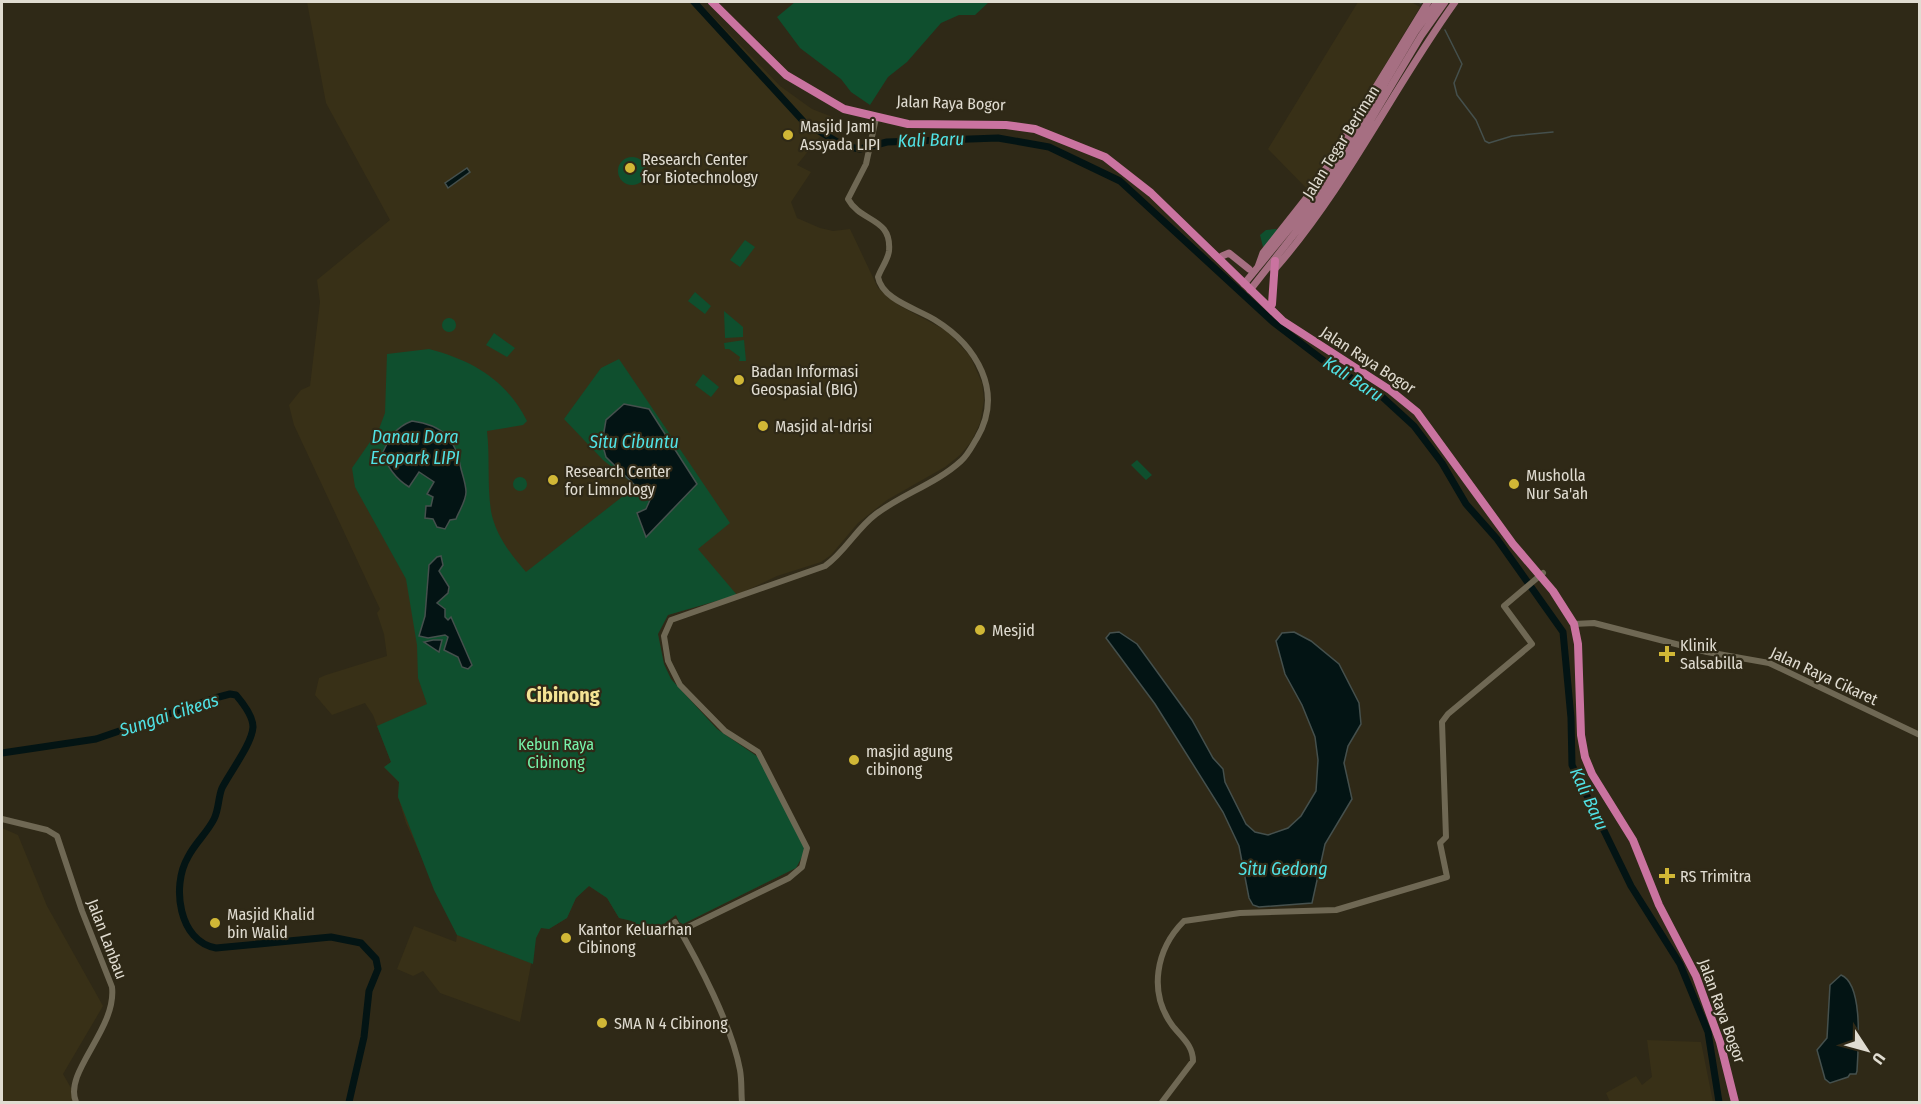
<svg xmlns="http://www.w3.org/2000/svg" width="1921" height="1104" font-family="'Fira Sans Condensed',sans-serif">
<rect width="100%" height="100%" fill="#2f2917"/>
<path fill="#383017" d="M307,2H699L780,86L812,109L835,118L797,165L811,172L791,202L797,218L820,228L833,231L850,229L878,288L900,306L947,331L970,356L982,383L984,400L980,423L971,442L960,455L945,467L887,500L858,523L831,555L821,562L777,576L737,595L668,615L662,622L658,634L664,664L670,679L717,729L738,744L796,868L683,924L679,922L676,915L645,938L632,921L619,918L607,898L589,886L576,898L567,918L549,929L541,928L536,938L520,1022L440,993L423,971L413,976L397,969L414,926L456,942L457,935L406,823L398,797L399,782L384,767L391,762L373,715L365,703L332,715L315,695L319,678L326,675L387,656L384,634L377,613L380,609L294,425L289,405L301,390L310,386L320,302L317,280L390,220L326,103Z
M1358,2H1411L1420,7L1309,191L1268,149Z
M2,828L18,835L47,906L103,1006L63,1074L79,1102H2Z
M1647,1040L1701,1042L1713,1102H1610L1606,1093L1636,1076L1642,1085L1652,1077Z"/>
<path fill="#0f4f2e" d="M795,2H989L975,15H959L941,23L907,62L888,77L870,105L851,92L841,79L800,48L777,17Z
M618 171a14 14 0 1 1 28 0a14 14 0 1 1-28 0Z
M1276,229L1279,231L1264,251L1260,235L1266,230Z
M745,240L755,247L740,267L730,260Z
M695,292L711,306L705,314L688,301Z
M724,311L743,327V337L725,338Z
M442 325a7 7 0 1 1 14 0a7 7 0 1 1-14 0Z
M494,333L515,348L507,357L486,345Z
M744,340L746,361H739L740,357L729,349H725L724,343Z
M429,349C474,361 506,380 527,421L523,425L487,431C490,457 487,485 491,511C495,534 511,555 526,572L636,486L603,460L564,419L601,368L619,359L730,523L698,549L737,595L668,615L658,634L664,664L671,679L717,729L758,757L804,847L803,855L796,868L683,924L679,922L676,915L645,938L632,921L619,918L607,898L589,886L576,898L567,918L549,929L541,928L536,938L533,964L457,935L434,890L398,797L399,782L384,767L391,762L377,726L427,704L418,678L417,645L406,579L355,487L352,468L379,429L385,413L387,354Z
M703,374L719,387L711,397L695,385Z
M1137,460L1152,475L1146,480L1131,465Z
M513 484a7 7 0 1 1 14 0a7 7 0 1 1-14 0Z"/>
<path fill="#031414" stroke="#45504d" stroke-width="1.5" d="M467,168L470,172L448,188L445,183Z
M624,404L649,409L697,484L646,537L637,513L646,509L650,500L606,457L602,443L606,420Z
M412,421C443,425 456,439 461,469C463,476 466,485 466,492C466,501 459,511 456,519L450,520L445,529L437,527L433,519L425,518L426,506H431L433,497L427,494L434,482L419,472L409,487C396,479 386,466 383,452C390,437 396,427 412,421Z
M441,556L443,565L439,571L449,587L448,593L437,603L445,609V617L448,620L451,617L472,665L468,669L462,667L458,657L444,650L448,637L445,635L428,638L419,636L425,616L429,565L437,557Z
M1294,632L1311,641L1339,664L1359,703L1361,724L1348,746L1344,763L1352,799L1325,844L1312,903L1259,907L1253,905L1249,898L1239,846L1223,812L1155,704L1106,638L1110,633L1119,632L1137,644L1192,720L1213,758L1223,769L1225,782L1246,824L1255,832L1268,835L1288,828L1301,816L1316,791L1318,760L1315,737L1302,705L1285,674L1276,641L1282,633Z
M433,640H442L439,652L424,642Z
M1841,975C1864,984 1858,1050 1857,1071L1856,1074H1850L1848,1077L1830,1083L1825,1079L1817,1050L1827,1038L1830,985Z"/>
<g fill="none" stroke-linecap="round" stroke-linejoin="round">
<path stroke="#45504d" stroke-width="1.5" d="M1419,2L1421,3
M1445,30L1462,64L1454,83L1457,95L1476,120L1485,141L1489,143L1512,136L1553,132"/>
<path stroke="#031414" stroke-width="7" d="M694,2L804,122L844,146L860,149L887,142L998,138L1049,147L1120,181L1273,322L1332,367L1378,393L1414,426L1442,463L1466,504L1497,539L1563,632L1571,718L1572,765L1631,886L1680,964L1708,1032L1719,1102
M2,753L96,739L215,698L230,694L236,695C242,702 253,716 253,727C252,744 230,772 222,788C218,798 219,809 214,819C207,833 195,843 188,857C171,886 179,942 216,948L331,937L361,943L376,959L378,969L369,991L364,1037L349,1102"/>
<path stroke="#6f6854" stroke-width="6" d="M1574,624L1594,623L1707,652L1769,663L1920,735
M2,819L47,830L57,836L82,911L112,987C117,1029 63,1072 76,1102
M675,922C698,961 732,1026 740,1070C742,1081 741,1092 742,1102
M680,931L789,878L802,867L807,848L758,752L725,731L680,685L668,661L664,636L671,620L825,566C845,552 856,529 876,514C903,494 937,483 961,461C968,455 972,446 977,438C1004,392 977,346 935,320C918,309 882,300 878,277C881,268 888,260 889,251C892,217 861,223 848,199L866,164L876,118
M1162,1102L1193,1061C1193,1045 1181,1037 1172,1025C1148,992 1156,949 1184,921L1240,913L1336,910L1447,877L1440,843L1446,837L1442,722L1448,714L1532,644L1504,606L1543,573"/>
<path stroke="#a66f82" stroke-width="7" d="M1222,256L1229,253L1249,269
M1258,267L1263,253L1312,191L1428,2
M1274,270C1346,188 1392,90 1455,2
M1244,284L1322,189L1415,32L1437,2
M1250,290L1329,190L1421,36L1445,2"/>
<path stroke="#ca73a0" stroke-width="8" d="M712,2L786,75L844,109L908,124L1006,125L1035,129L1105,157L1151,193L1283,321L1390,390L1417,412L1513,544L1553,591L1574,624L1578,644L1581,735L1585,757L1592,774L1633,840L1659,905L1696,976L1720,1042L1735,1102
M1272,304L1275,261"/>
</g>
<g fill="#d1b736" stroke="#2f2917" stroke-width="2">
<circle cx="788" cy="135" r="6"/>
<circle cx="630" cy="168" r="6"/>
<circle cx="739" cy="380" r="6"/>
<circle cx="763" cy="426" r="6"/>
<circle cx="553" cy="480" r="6"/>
<circle cx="1514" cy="484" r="6"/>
<circle cx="980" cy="630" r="6"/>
<path d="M1664 645h6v6h6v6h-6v6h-6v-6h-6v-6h6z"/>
<circle cx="854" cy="760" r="6"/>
<path d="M1664 867h6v6h6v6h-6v6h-6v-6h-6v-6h6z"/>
<circle cx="215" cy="923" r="6"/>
<circle cx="566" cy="938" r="6"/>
<circle cx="602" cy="1023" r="6"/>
</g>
<g text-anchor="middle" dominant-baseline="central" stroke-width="4.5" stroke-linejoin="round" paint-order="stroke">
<g font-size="16" fill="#e0dcd1" stroke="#2f2917">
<text transform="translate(951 103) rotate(2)">Jalan Raya Bogor</text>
<text transform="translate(1341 142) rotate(-58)">Jalan Tegar Beriman</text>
<text transform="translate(1368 360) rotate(33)">Jalan Raya Bogor</text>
<text transform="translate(1824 676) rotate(25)">Jalan Raya Cikaret</text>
<text transform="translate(107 939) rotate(69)">Jalan Lanbau</text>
<text transform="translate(1722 1011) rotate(70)">Jalan Raya Bogor</text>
</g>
<g font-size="16" fill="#e0dcd1" stroke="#2f2917" text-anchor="start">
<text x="800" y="126">Masjid Jami<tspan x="800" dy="18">Assyada LIPI</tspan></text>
<text x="642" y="159">Research Center<tspan x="642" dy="18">for Biotechnology</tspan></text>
<text x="751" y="371">Badan Informasi<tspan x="751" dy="18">Geospasial (BIG)</tspan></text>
<text x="775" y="426">Masjid al-Idrisi</text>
<text x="565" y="471">Research Center<tspan x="565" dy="18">for Limnology</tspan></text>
<text x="1526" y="475">Musholla<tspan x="1526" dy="18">Nur Sa'ah</tspan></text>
<text x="992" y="630">Mesjid</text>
<text x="1680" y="645">Klinik<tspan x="1680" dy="18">Salsabilla</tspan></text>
<text x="866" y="751">masjid agung<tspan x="866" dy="18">cibinong</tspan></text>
<text x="1680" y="876">RS Trimitra</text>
<text x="227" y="914">Masjid Khalid<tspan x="227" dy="18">bin Walid</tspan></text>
<text x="578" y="929">Kantor Keluarhan<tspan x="578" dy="18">Cibinong</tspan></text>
<text x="614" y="1023">SMA N 4 Cibinong</text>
</g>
<g font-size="16" fill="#77f4ab" stroke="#2f2917">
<text x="556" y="744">Kebun Raya<tspan x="556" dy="18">Cibinong</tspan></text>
</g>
<g font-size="18" font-style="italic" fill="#50e2e5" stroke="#2f2917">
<text transform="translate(931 140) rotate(-2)">Kali Baru</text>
<text transform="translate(1353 379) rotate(33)">Kali Baru</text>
<text x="415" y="437">Danau Dora<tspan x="415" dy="21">Ecopark LIPI</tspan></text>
<text x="634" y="442">Situ Cibuntu</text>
<text transform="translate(169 715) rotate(-18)">Sungai Cikeas</text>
<text transform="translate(1589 799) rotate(65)">Kali Baru</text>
<text x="1283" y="869">Situ Gedong</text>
</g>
<g font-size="20" font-weight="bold" fill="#f4e394" stroke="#2f2917">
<text x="563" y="695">Cibinong</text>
</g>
</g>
<rect width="1921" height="1104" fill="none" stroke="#e0dcd1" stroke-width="6"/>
<g transform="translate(1867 1050) rotate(126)" stroke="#2f2917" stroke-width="4.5" paint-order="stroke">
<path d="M0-4.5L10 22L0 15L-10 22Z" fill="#e0dcd1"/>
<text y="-9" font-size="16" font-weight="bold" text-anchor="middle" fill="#e0dcd1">U</text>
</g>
</svg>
